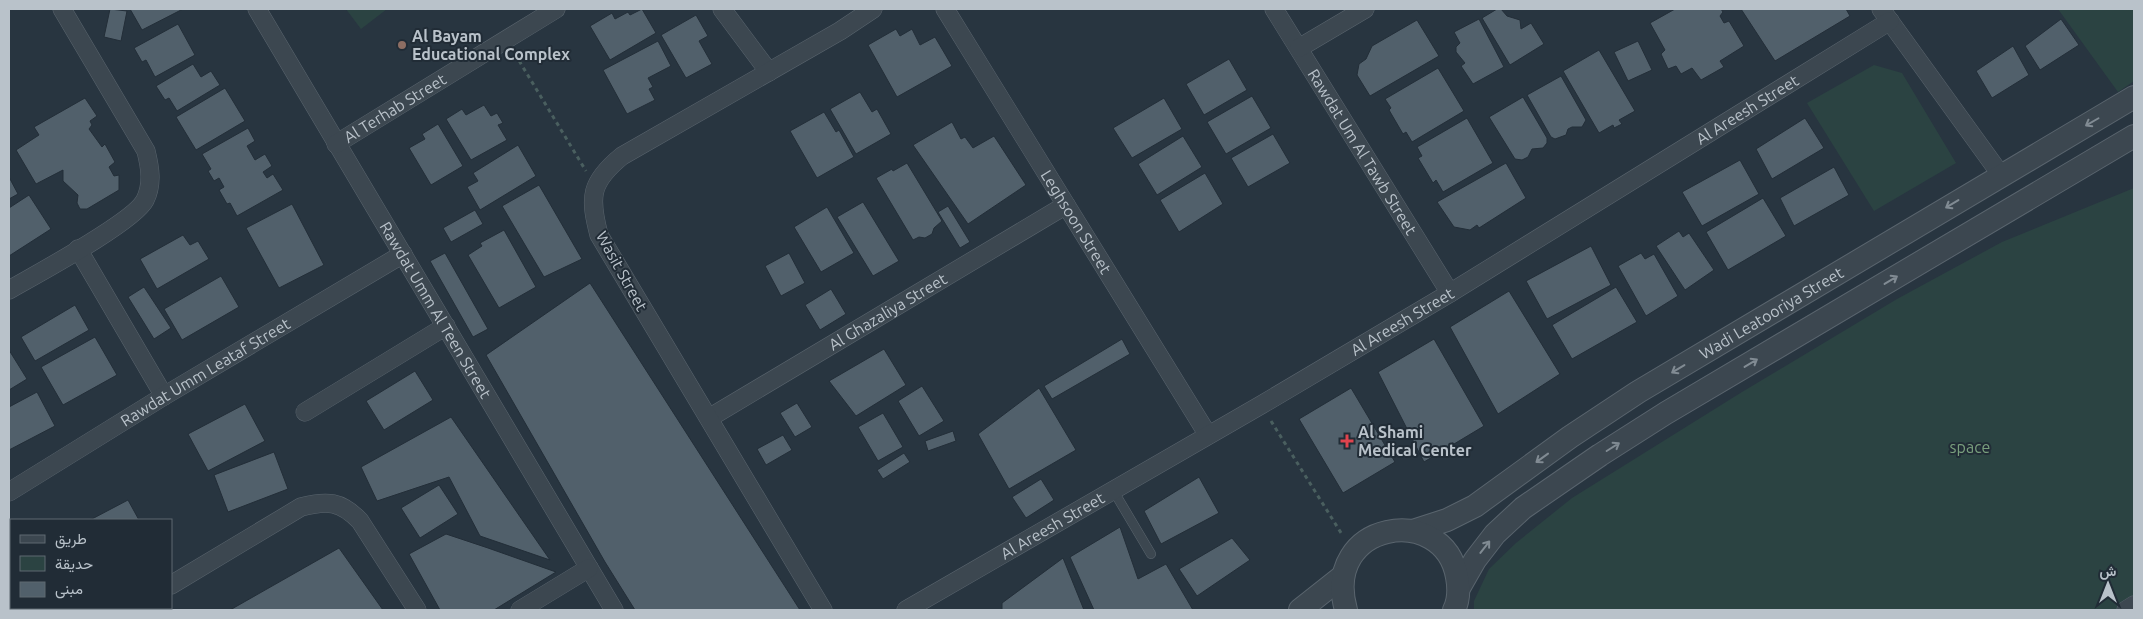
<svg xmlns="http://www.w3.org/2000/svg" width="2143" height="619" font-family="Ubuntu,Vazirmatn,sans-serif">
<rect width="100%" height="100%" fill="#283540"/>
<path fill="#2b4342" d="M346,9H387L361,29Z
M2058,9H2134V81L2118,92Z
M1874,65L1902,73L1956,163L1874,211L1807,103Z
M2134,188V599L2115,610H1474V601L1489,569L1516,543L1572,498L1742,392L1897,299L2002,242Z"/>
<path fill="#51606b" stroke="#232e38" d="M110,9L127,11L121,41L104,37Z
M130,9H183L142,30Z
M642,9L656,33L610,60L590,26L612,13L615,19L628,12L630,15Z
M1497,9H1501L1507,16L1520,20L1521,29L1531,23L1544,44L1510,65L1482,18Z
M1675,9H1721L1723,12L1720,16L1724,23L1729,21L1744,46L1720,61L1724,67L1701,80L1692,68L1681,74L1676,66L1668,69L1661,54L1665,50L1650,23Z
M1741,9H1846L1850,16L1775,61Z
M696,15L708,36L699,41L712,64L686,78L661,35Z
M1479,19L1504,67L1473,84L1461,66L1465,63L1456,52V47L1460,43L1454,32Z
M2061,19L2079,45L2040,70L2025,46Z
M1417,20L1439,56L1370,96L1357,75L1359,64L1366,59L1372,46Z
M178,24L195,55L155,77L146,60L142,62L134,48Z
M896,29L900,36L912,29L920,45L935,37L952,66L897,97L868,45Z
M658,41L671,66L648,78L653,87L649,89L655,100L627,114L603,70Z
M1638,41L1652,70L1628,81L1614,52Z
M2013,46L2029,75L1992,98L1976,71Z
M1599,50L1635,111L1619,120L1622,124L1614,128L1613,125L1599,133L1563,71Z
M1229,59L1247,90L1204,115L1186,84Z
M193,64L201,77L211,71L220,85L177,111L169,98L165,100L156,86Z
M1438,68L1464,111L1412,142L1406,132L1403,134L1389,110L1391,108L1385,99Z
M1561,76L1586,120L1582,127H1572L1568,129L1566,135L1555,139L1551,137L1527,95Z
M225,88L245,121L196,150L176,117Z
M860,92L872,112L877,109L891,134L856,154L830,109Z
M1252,96L1271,128L1226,154L1207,122Z
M1523,97L1547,138V143L1543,148L1532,149L1528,157L1522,160L1515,159L1489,117Z
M85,98L97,116L90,121L92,125L89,129L102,147L105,144L115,162L109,167L114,176L119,175V190L87,209H80L77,203L78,195L63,181V170L36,184L16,150L39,135L34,127Z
M1164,98L1182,129L1132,158L1113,128Z
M484,105L491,116L497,113L503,123L498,125L507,140L471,160L446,119L462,109L466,115Z
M824,112L836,132L839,130L854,157L817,178L790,131Z
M1467,118L1493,163L1443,192L1436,180L1433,183L1418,158L1422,156L1417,147Z
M1805,118L1824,148L1772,179L1756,149Z
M952,122L961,139L965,137L973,148L994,136L1026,185L968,224L913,145Z
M438,124L463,166L431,185L409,148L425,139L422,134Z
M248,128L255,141L247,146L255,160L265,154L272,166L263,172L267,178L273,174L283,190L237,216L230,203L227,204L219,190L224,187L219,178L214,181L208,171L211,169L202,154Z
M1273,134L1290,163L1248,187L1231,158Z
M1183,136L1202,167L1157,195L1138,164Z
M518,145L536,176L480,210L467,187L478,181L473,173Z
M1740,160L1759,194L1702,226L1682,192Z
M907,163L942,221L934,228L932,234L925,238L919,237L913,240L876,178L892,169L893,171Z
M1506,163L1526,198L1479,228L1477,225L1470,230L1454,227L1437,202Z
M1834,167L1849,195L1794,226L1780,198Z
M1205,173L1223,204L1179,232L1160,200Z
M9,177L18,194L9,199Z
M539,185L582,259L544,277L502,206Z
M29,195L51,229L9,256V208Z
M1763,198L1786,236L1728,270L1706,232Z
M863,202L899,261L873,276L837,217Z
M292,204L324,265L279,288L246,228Z
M948,206L970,242L960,248L938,212Z
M827,207L854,253L821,272L794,227Z
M475,210L483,224L451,242L443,228Z
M504,230L536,287L499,308L468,255L482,246L480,243Z
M1679,231L1683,237L1689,233L1714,270L1685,290L1656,246Z
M183,235L190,245L198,241L209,259L157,289L140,259Z
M1591,246L1611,285L1547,319L1526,281Z
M445,253L488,329L473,337L430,261Z
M789,253L805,283L781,296L765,266Z
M1641,253L1645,259L1654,254L1678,296L1646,316L1618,266Z
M221,276L239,307L182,340L164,309Z
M590,283L800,610H635L605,562L486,355Z
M144,287L171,328L154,339L128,297Z
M1616,287L1637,322L1572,359L1552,325Z
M831,289L846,314L820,330L805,305Z
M1509,291L1560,374L1498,414L1450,327Z
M75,305L89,330L35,361L21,337Z
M95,337L117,375L63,405L41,367Z
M1122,339L1130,354L1052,399L1044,386Z
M1434,339L1484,426L1424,462L1378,372Z
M884,349L906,385L856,416L829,381Z
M9,350L27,379L9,390Z
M415,371L433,400L384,430L366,401Z
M922,386L944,421L919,436L898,401Z
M1039,388L1076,450L1009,489L978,434Z
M1351,388L1395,462L1343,493L1299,419Z
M37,392L55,426L9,450V407Z
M797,403L812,427L795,437L780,413Z
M245,404L265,441L208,471L188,434Z
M883,413L903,447L878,461L858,427Z
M451,417L550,560L480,536L449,477L377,501L361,467Z
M953,431L956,441L928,451L925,441Z
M783,435L792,450L766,465L757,449Z
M274,452L288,489L228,512L214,475Z
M904,453L910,462L883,479L877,470Z
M1199,477L1219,513L1161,544L1144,511Z
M1041,479L1054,500L1026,518L1012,497Z
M439,485L458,514L420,538L401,508Z
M128,500L139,520H90Z
M1120,527L1138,579L1166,564L1193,610H1094L1070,557Z
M446,534L488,548L556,572L494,610H440L409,554Z
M1232,538L1250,560L1197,596L1179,569Z
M11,545V608H49L44,610H9V546Z
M339,548L383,610H230Z
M1063,558L1084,610H1002V603Z"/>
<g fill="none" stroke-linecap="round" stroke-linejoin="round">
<g stroke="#5a656e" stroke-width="10">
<path id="service" d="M1113,490L1151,554"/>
</g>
<g stroke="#5a656e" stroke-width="19">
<g id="minor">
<path id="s1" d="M257,9L614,610"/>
<path d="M722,9L769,72"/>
<path id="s2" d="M945,9L1208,435"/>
<path id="s3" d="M1274,9L1450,293"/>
<path d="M1881,9L2001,175"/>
<path d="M1299,48L1365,9"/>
<path id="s4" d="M336,144L556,9"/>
<path d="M78,249L164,396"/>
<path d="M9,290C35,275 134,222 145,200C153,184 150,167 146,151L62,9"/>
<path d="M305,412L446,326"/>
<path id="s5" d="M709,418L1066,205"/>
<path id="s6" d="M9,492L164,396L403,254"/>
<path d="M171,585L301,507C327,500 341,501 360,521L417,610"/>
<path d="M129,610L133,608"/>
<path d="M520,610L589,568"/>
<path d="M823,610L599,235C589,197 590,182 622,156L840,31L873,9"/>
<path id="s7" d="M906,610L1261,405L1450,293L1890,21"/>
<path d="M2126,610L2134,605"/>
</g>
</g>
<g stroke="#5a656e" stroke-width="24">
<g id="tertiary">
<path id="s8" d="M1413,531L1447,520L1475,506L1570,437L1638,392L2134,97"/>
<path d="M1459,588L1475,560L1495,534L1523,508L1600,455L1666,413L2134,136"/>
<path d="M1300,610L1343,576"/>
<path d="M1346,610C1321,521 1444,502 1457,577C1459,588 1459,600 1454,610"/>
</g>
</g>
<path stroke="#4a5f5f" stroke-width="3" stroke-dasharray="4 4" stroke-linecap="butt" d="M515,54L586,171
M1271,421L1343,536"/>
<use href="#service" stroke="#3c4750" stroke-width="9"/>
<use href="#minor" stroke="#3c4750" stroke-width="18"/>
<use href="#tertiary" stroke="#3c4750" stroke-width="22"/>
</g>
<defs><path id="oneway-shaft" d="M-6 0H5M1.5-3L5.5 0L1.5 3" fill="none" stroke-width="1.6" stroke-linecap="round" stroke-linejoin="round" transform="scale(1.25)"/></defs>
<g stroke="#818b93">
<use href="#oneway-shaft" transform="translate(2092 122) rotate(150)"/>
<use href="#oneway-shaft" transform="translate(1952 204) rotate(149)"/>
<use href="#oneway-shaft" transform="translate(1891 280) rotate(-31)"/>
<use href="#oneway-shaft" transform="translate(1751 363) rotate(-31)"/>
<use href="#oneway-shaft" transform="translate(1678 369) rotate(149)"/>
<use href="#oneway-shaft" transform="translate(1613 447) rotate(-32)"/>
<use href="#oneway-shaft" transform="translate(1542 458) rotate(144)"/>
<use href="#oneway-shaft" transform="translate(1485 547) rotate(-52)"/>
</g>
<circle fill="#8d6e63" stroke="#212c36" stroke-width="2" cx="402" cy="45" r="5"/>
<path fill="#e0444e" stroke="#212c36" stroke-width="2" d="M1344.5 433.5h5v5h5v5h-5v5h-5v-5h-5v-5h5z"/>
<g text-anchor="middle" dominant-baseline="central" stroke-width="4" stroke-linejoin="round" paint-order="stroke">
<g font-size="16" font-weight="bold" fill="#b9c2ca" stroke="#212c36" text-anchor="start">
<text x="412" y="36">Al Bayam<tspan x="412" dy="18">Educational Complex</tspan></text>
<text x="1358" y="432">Al Shami<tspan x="1358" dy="18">Medical Center</tspan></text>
</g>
<g font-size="16" fill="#b9c2ca" stroke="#212c36">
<text stroke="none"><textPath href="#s4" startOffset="69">Al Terhab Street</textPath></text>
<text stroke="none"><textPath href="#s7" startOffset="979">Al Areesh Street</textPath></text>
<text stroke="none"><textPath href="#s3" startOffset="168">Rawdat Um Al Tawb Street</textPath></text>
<text stroke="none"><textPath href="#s2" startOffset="250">Leghsoon Street</textPath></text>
<text transform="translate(622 271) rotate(61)">Wasit Street</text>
<text stroke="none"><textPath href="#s1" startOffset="350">Rawdat Umm Al Teen Street</textPath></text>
<text stroke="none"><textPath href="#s5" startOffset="208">Al Ghazaliya Street</textPath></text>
<text stroke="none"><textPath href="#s8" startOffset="421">Wadi Leatooriya Street</textPath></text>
<text stroke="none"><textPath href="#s7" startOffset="574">Al Areesh Street</textPath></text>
<text stroke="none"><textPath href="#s6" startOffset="230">Rawdat Umm Leataf Street</textPath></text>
<text stroke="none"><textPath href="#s7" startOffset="169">Al Areesh Street</textPath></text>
</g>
<g font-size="16" fill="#799f7d" stroke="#212c36">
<text x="1970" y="447">space</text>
</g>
</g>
<rect width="2143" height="619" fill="none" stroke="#b9c2ca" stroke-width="20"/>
<rect x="10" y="519" width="162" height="90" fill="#212c36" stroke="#5e6871"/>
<rect x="20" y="535" width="25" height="8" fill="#3c4750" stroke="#5e6871"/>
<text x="55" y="544" font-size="15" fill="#b9c2ca">طريق</text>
<rect x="20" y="556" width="25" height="15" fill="#2b4342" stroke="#5e6871"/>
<text x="55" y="569" font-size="15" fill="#b9c2ca">حديقة</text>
<rect x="20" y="582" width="25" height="15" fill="#51606b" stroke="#5e6871"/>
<text x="55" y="594" font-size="15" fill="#b9c2ca">مبنى</text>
<g transform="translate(2108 584)" stroke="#212c36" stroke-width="4" paint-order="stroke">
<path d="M0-4L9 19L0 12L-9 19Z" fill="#b9c2ca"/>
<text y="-8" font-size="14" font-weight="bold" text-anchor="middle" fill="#b9c2ca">ش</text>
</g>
</svg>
